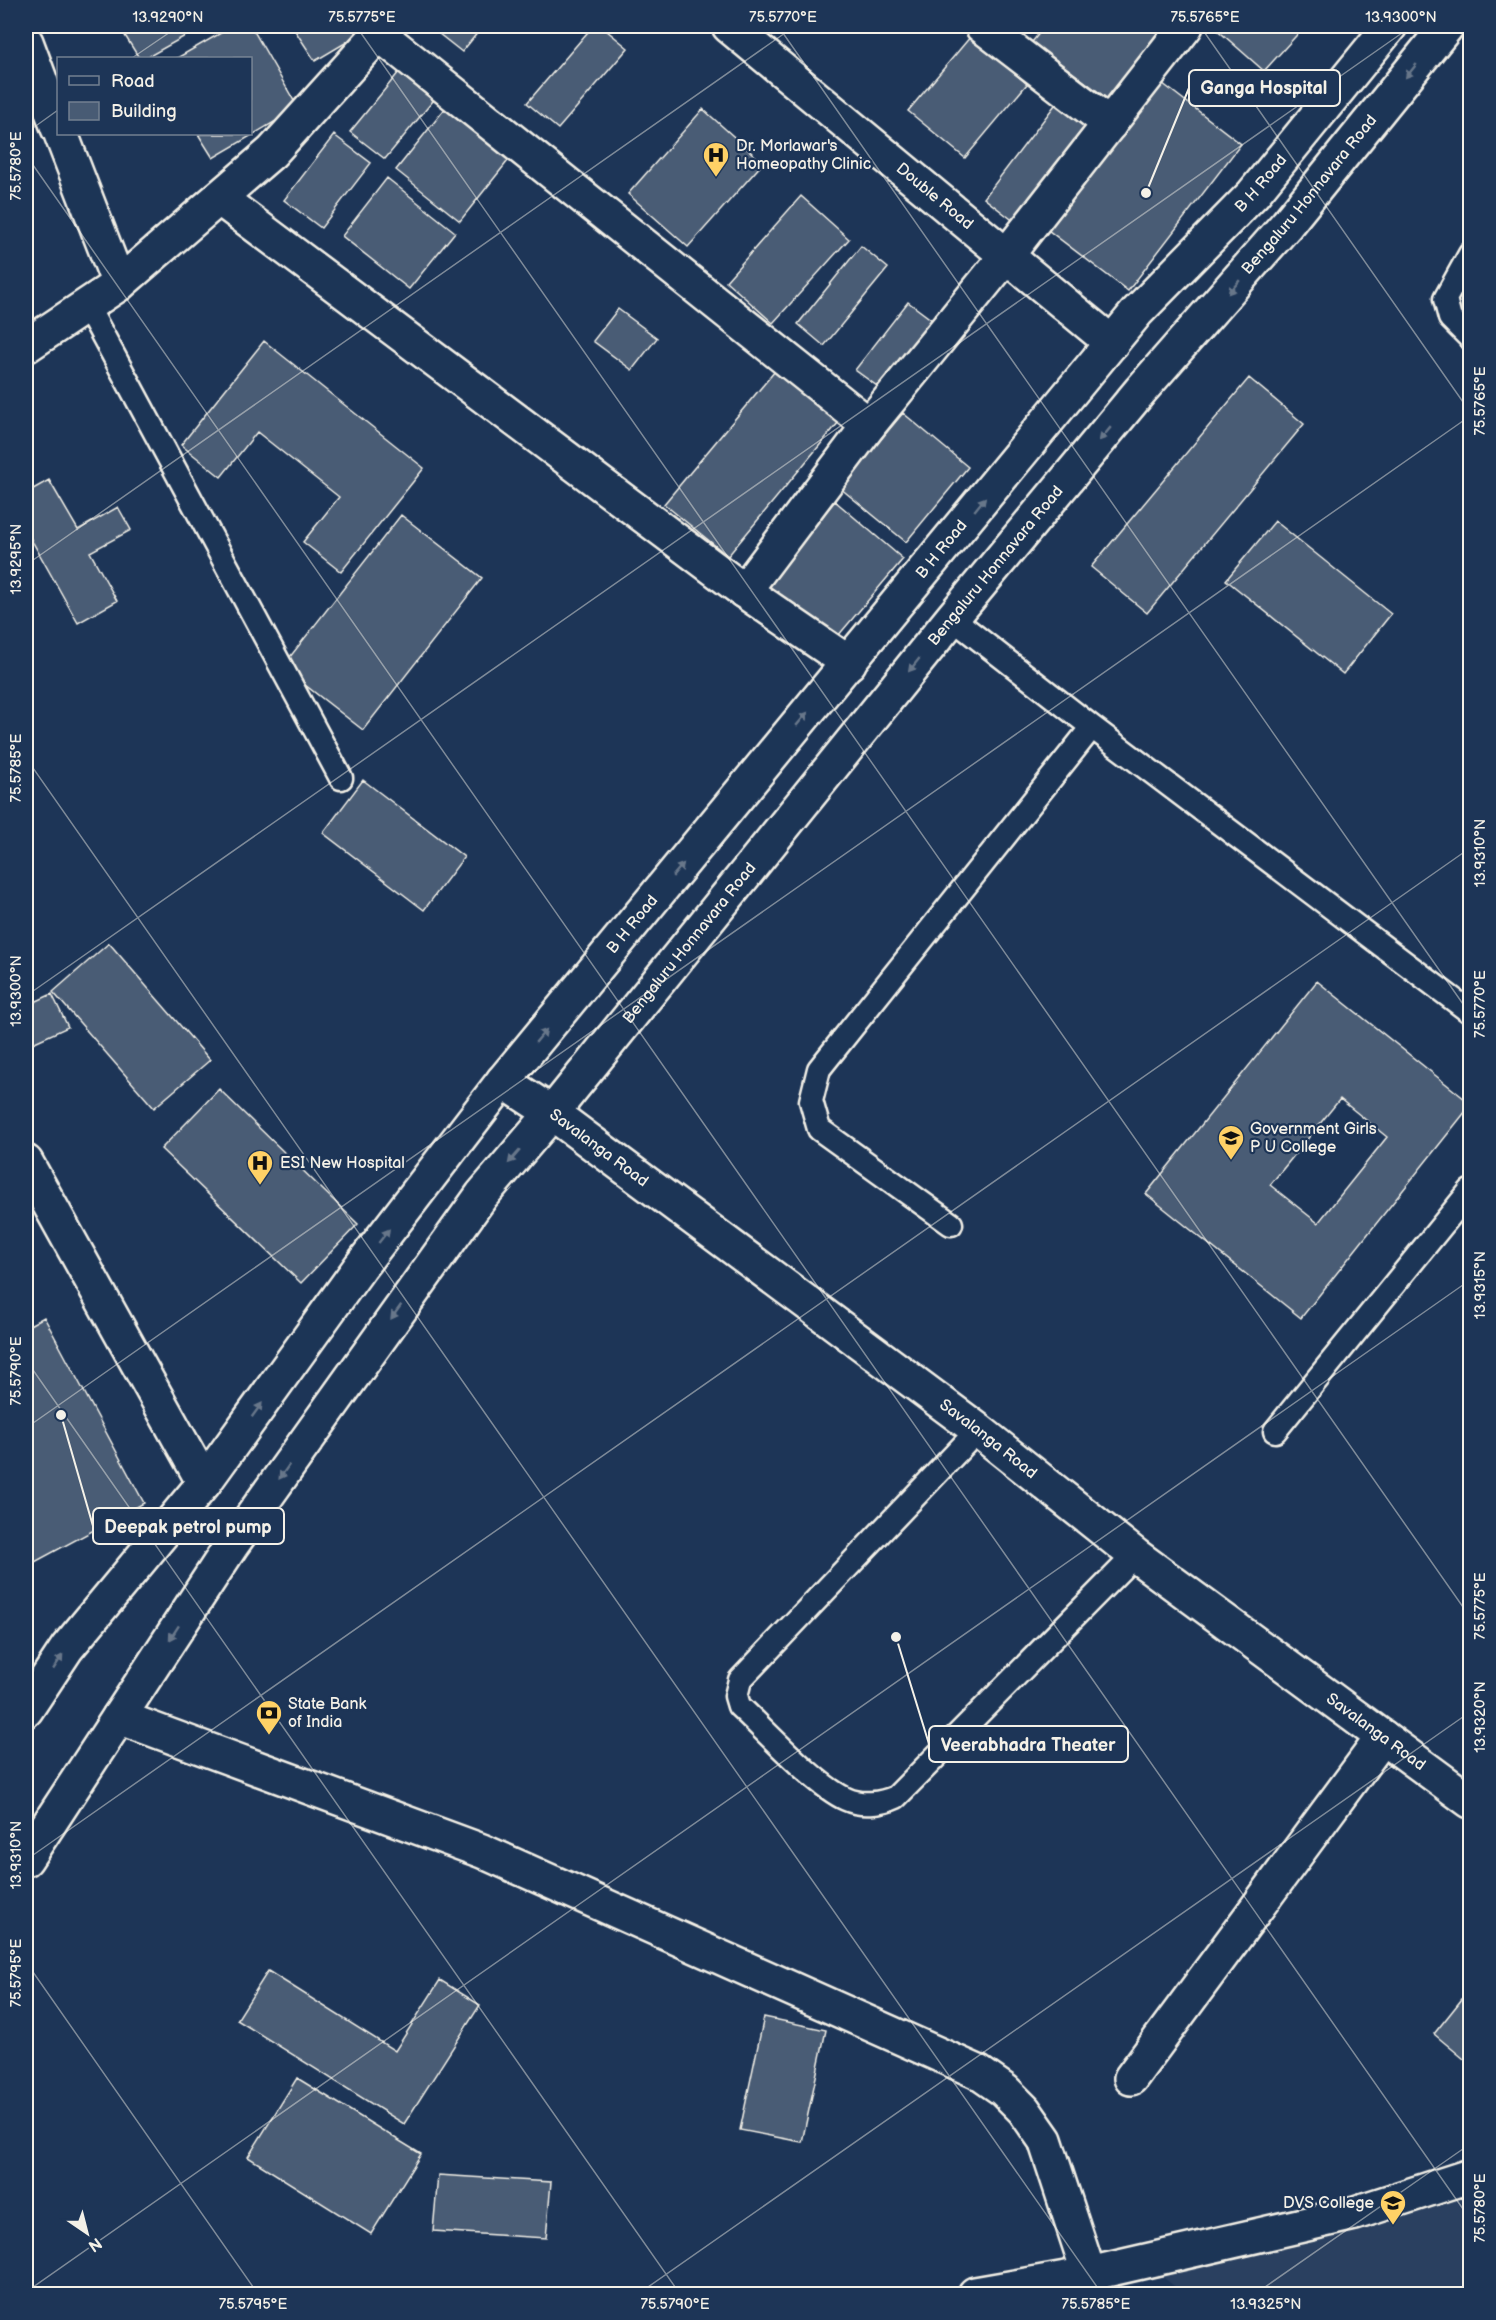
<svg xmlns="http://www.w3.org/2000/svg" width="1496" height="2320" font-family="'Balsamiq Sans',sans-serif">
<rect width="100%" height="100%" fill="#1d3557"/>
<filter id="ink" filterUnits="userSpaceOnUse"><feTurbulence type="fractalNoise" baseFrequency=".0167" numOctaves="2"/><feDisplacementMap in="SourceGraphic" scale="12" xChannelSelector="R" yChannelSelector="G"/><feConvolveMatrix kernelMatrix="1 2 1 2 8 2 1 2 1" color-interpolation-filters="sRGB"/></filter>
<g filter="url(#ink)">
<path fill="#2a4060" d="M1470,2178V2294H1184L1159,2274Z"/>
<path fill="#485b74" stroke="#f4f1e8" stroke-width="1.5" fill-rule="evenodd" d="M119,26H203L146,58H139Z
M233,26H251L298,108L213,158L198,134H250V58H177Z
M292,26H357L362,33L315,61Z
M429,26H483L462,52Z
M593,26H601L628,48L558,129L527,103Z
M1045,26H1149L1158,32L1108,99L1032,42Z
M1213,26H1305L1264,71Z
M971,36L1027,84L965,158L908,111Z
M408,61L442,90L385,159L350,132Z
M1158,80L1241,144L1128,291L1044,227Z
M1061,97L1093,120L1015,222L984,198Z
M451,101L515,152L460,221L396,170Z
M703,109L763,163L688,247L628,194Z
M334,135L371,163L321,228L284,200Z
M387,178L455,232L409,289L342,236Z
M801,196L849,239L773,323L726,281Z
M861,246L888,268L824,346L798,324Z
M908,302L936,323L884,391L855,370Z
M618,309L657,338L632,370L593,341Z
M264,341L424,468L341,572L303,542L339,497L257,432L221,477L181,445Z
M780,365L843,417L728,556L664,504Z
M1249,378L1304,424L1147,613L1091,567Z
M903,413L968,467L906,542L840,488Z
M49,480L78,530L118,507L131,530L90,552L117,601L78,623L26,530V493Z
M835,501L903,559L832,643L764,585Z
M401,515L482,578L363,730L282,667Z
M1275,521L1391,614L1343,674L1226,580Z
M363,780L464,857L424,910L323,833Z
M109,943L210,1060L154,1108L53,992Z
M1317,981L1470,1103V1106L1301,1318L1146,1194ZM1340,1099L1387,1137L1318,1223L1270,1185Z
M52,994L68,1027L26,1046V1006Z
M219,1089L358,1224L301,1283L161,1149Z
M44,1317L144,1503L33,1563L26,1550V1327Z
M268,1971L395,2051L440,1980L480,2005L404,2124L237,2020Z
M1470,1989V2064L1434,2034Z
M764,2017L826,2030L802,2142L740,2130Z
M297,2078L421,2154L371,2234L248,2157Z
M438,2175L551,2182L546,2238L433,2231Z"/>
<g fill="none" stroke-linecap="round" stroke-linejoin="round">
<g stroke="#f4f1e8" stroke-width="27">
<path id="service" d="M1470,254L1445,299L1450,318L1470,338
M87,306L341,778
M952,618L1092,727L1470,1012
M951,1224L819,1129L811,1101L819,1069L1092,727
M978,1430L740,1680L736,1696L739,1706C766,1731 815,1785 846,1799C861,1806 881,1804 896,1797L1135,1555
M1275,1431L1470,1191"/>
</g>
<g stroke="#f4f1e8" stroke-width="38">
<g id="minor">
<path id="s1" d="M729,26L1112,343"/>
<path d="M982,26L1110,124"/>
<path d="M379,34L869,425"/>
<path d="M26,42L58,128"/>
<path d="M61,134L119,284"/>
<path d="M219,198L744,591L849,663"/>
<path d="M26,346L119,284L272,152L386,26"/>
<path d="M744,591L869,425L1007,255L1186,26"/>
<path d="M26,1162L204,1483"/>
<path d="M119,1717L482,1851L978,2072L1004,2090L1024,2110L1045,2140L1089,2274"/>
<path d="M1131,2078L1383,1737"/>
<path d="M975,2294L1089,2274L1355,2213L1470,2176"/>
</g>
</g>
<g stroke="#f4f1e8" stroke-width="38">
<g id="primary">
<path id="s2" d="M503,1081L552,1113L978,1430L1135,1555L1470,1801"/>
<path id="s3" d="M26,1710L67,1648L204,1483L360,1267L503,1081L1137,312L1253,194L1390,26"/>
<path id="s4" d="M26,1859L231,1546L482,1195L552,1113L952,618L1141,390L1287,224L1447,26"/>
</g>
</g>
<use href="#service" stroke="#1d3557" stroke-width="22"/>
<use href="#minor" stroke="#1d3557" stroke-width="33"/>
<use href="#primary" stroke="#1d3557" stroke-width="33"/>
</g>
<defs><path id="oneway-solid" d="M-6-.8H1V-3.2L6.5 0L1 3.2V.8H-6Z" transform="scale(1.5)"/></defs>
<g fill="#68778a">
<use href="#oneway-solid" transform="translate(1411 71) rotate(129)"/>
<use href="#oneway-solid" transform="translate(1234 287) rotate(130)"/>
<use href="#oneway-solid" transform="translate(1105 434) rotate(130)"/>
<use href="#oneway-solid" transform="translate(980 504) rotate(-51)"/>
<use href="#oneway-solid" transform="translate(914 665) rotate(129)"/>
<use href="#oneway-solid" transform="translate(802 719) rotate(-50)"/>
<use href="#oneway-solid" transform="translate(678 870) rotate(-50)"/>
<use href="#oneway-solid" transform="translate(541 1036) rotate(-50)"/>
<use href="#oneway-solid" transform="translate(514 1157) rotate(131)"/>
<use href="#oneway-solid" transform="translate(384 1236) rotate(-52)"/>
<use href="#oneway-solid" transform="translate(396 1312) rotate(126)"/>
<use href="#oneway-solid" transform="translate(257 1410) rotate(-54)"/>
<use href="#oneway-solid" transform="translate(284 1472) rotate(125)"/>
<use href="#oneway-solid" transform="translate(174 1633) rotate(123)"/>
<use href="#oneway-solid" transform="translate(58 1662) rotate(-57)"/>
</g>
</g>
<path fill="none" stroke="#f4f1e8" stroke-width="1.5" stroke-opacity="0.45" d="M356,26L1470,1617M778,26L1470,1014M1200,26L1470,412M132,58L179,26M26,133L58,110M26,155L1470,2219M26,565L795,26M26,758L1102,2294M26,996L1412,26M26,1360L680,2294M26,1428L1470,416M26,1860L1470,848M26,1962L258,2294M26,2292L1470,1280M638,2294L1470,1712M1255,2294L1470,2144"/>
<defs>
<g id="hospital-pin" transform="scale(1.35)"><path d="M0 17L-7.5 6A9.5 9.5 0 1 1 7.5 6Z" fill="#ffd166" stroke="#1d3557"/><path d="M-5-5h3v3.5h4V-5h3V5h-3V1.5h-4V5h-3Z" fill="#111"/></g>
<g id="university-pin" transform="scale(1.35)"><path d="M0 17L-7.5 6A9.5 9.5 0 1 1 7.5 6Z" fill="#ffd166" stroke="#1d3557"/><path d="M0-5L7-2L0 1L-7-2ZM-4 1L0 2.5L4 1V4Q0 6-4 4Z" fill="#111"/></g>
<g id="bank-pin" transform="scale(1.35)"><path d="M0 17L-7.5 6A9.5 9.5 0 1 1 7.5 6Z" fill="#ffd166" stroke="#1d3557"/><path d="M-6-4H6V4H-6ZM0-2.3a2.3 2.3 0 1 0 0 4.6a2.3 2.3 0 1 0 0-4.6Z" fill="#111"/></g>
</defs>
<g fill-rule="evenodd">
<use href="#hospital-pin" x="716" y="155"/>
<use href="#university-pin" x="1231" y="1138"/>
<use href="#hospital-pin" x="260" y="1163"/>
<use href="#bank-pin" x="269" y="1713"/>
<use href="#university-pin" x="1393" y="2203"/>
</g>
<g text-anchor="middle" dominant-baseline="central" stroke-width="4.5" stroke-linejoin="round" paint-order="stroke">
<g font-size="16" fill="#f4f1e8" stroke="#1d3557" text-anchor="start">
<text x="736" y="146">Dr. Morlawar's<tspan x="736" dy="18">Homeopathy Clinic</tspan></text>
<text x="1250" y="1129">Government Girls<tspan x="1250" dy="18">P U College</tspan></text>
<text x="280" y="1163">ESI New Hospital</text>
<text x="288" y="1704">State Bank<tspan x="288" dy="18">of India</tspan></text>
<text x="1374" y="2203" text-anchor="end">DVS College</text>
</g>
<g font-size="16" fill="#f4f1e8" stroke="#1d3557">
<text stroke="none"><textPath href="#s3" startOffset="1965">B H Road</textPath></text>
<text stroke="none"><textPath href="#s4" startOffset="2104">Bengaluru Honnavara Road</textPath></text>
<text stroke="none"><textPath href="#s1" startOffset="267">Double Road</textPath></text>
<text stroke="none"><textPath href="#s3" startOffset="1479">B H Road</textPath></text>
<text stroke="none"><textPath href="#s4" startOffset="1618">Bengaluru Honnavara Road</textPath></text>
<text stroke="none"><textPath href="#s3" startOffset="993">B H Road</textPath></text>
<text stroke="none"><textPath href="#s4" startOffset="1132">Bengaluru Honnavara Road</textPath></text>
<text stroke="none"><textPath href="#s2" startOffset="117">Savalanga Road</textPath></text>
<text stroke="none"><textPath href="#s2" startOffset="603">Savalanga Road</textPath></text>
<text stroke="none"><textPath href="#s2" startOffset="1089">Savalanga Road</textPath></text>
</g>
</g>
<path fill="none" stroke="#f4f1e8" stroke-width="2" d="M1146 193L1189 88M61 1415L93 1526M896 1637L929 1744"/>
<g fill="#f4f1e8" stroke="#1d3557" stroke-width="2">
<circle cx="1146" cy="193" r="6"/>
<circle cx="61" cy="1415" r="6"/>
<circle cx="896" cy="1637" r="6"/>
</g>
<g fill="#1d3557" stroke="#f4f1e8" stroke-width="2">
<rect x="1189" y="70" width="151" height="36" rx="6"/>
<rect x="93" y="1508" width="191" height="36" rx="6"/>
<rect x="929" y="1726" width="199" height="36" rx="6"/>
</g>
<g font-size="18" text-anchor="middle" font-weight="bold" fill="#f4f1e8">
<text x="1264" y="94">Ganga Hospital</text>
<text x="188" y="1533">Deepak petrol pump</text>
<text x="1028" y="1751">Veerabhadra Theater</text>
</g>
<rect width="1496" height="2320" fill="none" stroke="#1d3557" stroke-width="66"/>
<rect x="57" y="57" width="195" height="78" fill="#1d3557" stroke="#738091" stroke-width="1.5"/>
<rect x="69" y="76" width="30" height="9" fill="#1d3557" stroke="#738091" stroke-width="1.5"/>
<text x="111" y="87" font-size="18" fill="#f4f1e8">Road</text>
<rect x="69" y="102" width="30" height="18" fill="#485b74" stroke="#738091" stroke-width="1.5"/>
<text x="111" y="117" font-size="18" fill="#f4f1e8">Building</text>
<g transform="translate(87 2233) rotate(145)" stroke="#1d3557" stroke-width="4.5" paint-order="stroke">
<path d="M0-4.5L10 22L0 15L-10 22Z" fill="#f4f1e8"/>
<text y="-9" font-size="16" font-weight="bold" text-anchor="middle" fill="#f4f1e8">N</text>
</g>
<rect x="33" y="33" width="1430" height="2254" fill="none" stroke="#f4f1e8" stroke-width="2"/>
<g font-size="15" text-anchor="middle" fill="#f4f1e8">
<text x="168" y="22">13.9290°N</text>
<text x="362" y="22">75.5775°E</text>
<text x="783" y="22">75.5770°E</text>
<text x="1205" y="22">75.5765°E</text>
<text x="1401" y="22">13.9300°N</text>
<text transform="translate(16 166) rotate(-90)" y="5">75.5780°E</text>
<text transform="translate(1480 401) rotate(-90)" y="5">75.5765°E</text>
<text transform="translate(16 559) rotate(-90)" y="5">13.9295°N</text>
<text transform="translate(16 768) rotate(-90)" y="5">75.5785°E</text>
<text transform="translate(1480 853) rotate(-90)" y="5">13.9310°N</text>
<text transform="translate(16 991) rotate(-90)" y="5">13.9300°N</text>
<text transform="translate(1480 1004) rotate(-90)" y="5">75.5770°E</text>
<text transform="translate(1480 1285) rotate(-90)" y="5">13.9315°N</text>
<text transform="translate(16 1371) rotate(-90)" y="5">75.5790°E</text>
<text transform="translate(1480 1606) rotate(-90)" y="5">75.5775°E</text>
<text transform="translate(1480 1717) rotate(-90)" y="5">13.9320°N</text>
<text transform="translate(16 1855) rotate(-90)" y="5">13.9310°N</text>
<text transform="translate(16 1973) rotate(-90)" y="5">75.5795°E</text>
<text transform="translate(1480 2208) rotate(-90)" y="5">75.5780°E</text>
<text x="253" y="2309">75.5795°E</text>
<text x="675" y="2309">75.5790°E</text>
<text x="1096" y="2309">75.5785°E</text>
<text x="1266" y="2309">13.9325°N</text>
</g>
</svg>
